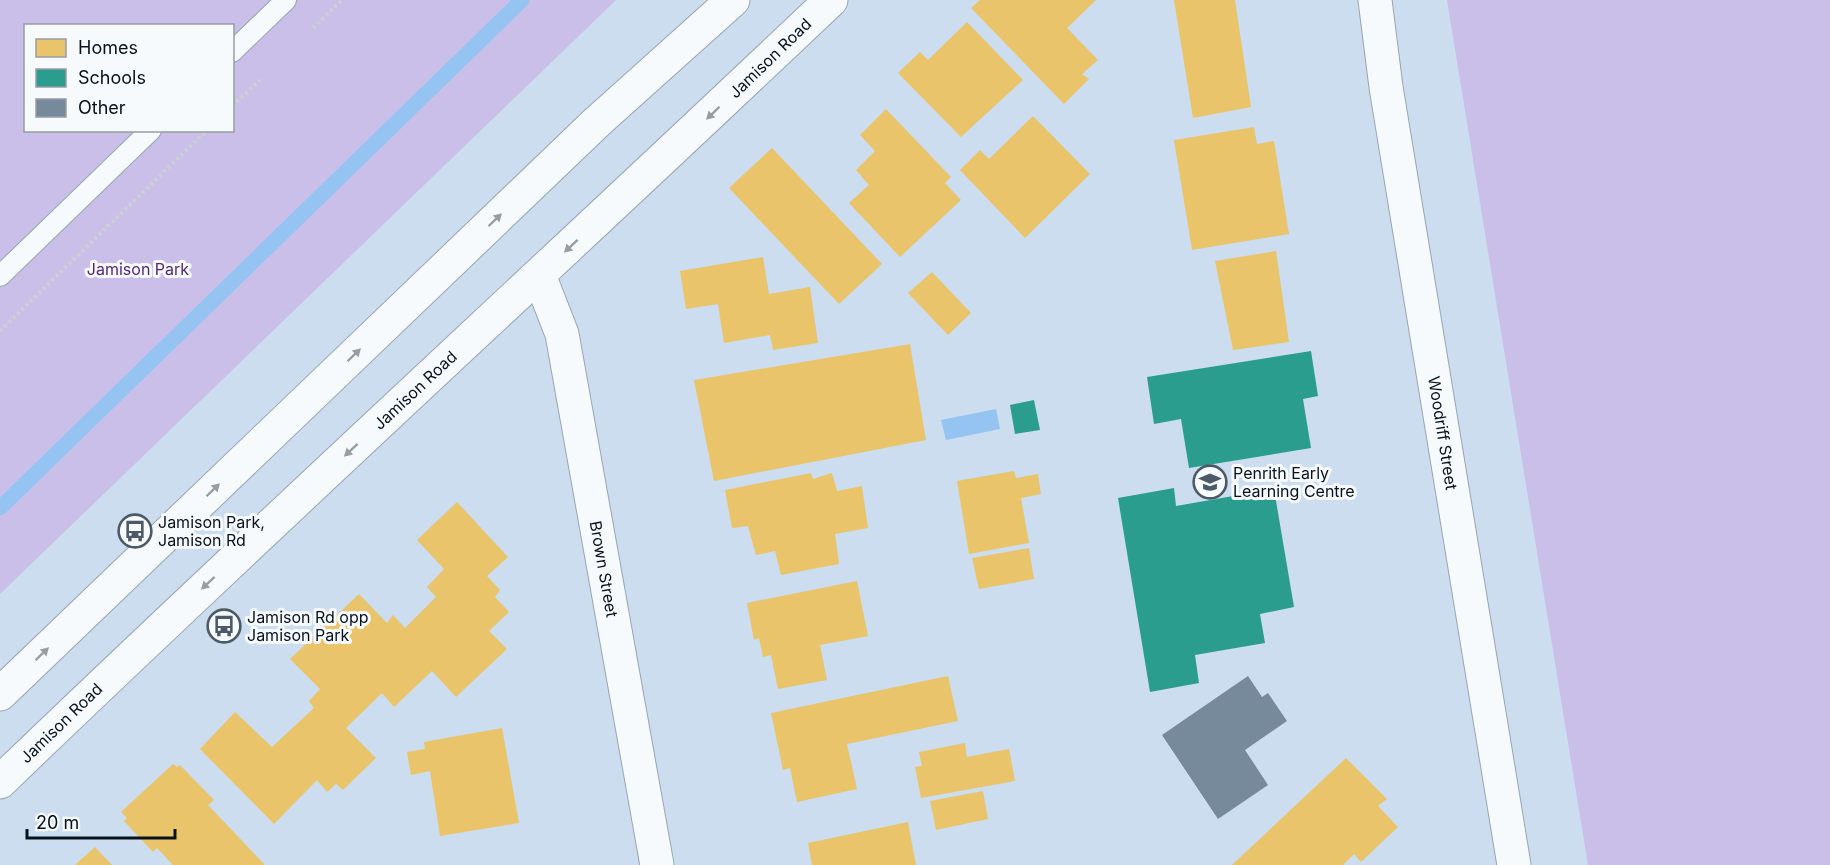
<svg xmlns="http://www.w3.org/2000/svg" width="1830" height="865" font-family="Inter,sans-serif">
<rect width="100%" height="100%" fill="#cbddee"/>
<path fill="#c9bfe8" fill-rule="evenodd" d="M0,0H616L0,594ZM26,26H232V130H26Z
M1447,0H1830V865H1588Z"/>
<path fill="#96c4f2" d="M996,409L1000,429L946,440L941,420Z"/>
<path fill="#e9c46a" d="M980,0H1096L1067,28L1098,60L1082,74L1089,79L1064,104L971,8Z
M1174,0H1235L1251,107L1193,118Z
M967,22L1023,80L961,137L898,73L920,52L928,60Z
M886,109L951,177L945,183L961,200L900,257L849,203L869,185L856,170L875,151L860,135Z
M1033,116L1090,174L1025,238L960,170L980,150L989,159Z
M1254,127L1257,144L1274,141L1289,234L1192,250L1174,140Z
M772,148L882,264L839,304L729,188Z
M1276,251L1289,342L1233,350L1215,261Z
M763,257L769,294L810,287L818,343L773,350L770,335L724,343L718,304L686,309L680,271Z
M932,272L971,313L948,335L908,293Z
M910,344L926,440L714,481L694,380Z
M1014,471L1016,478L1038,474L1041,494L1021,498L1029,543L969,554L957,481Z
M811,473L813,479L832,473L837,491L862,486L868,528L835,534L839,564L781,575L775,551L756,555L748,526L732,528L725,490Z
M457,502L508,557L487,576L500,590L495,597L509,612L489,631L507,649L456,697L432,671L394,707L382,693L346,728L376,758L343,790L336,784L327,792L317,780L274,824L200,749L235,712L272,747L314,708L309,701L320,689L290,659L359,594L387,623L393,615L405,628L436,597L427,587L444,569L417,540Z
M1029,548L1034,579L979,589L972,558Z
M857,581L868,636L820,645L827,680L778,689L771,655L763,657L759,638L754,640L747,603Z
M948,676L958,721L847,744L857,789L797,802L790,768L783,770L771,713Z
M502,728L519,823L440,836L430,771L411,775L407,752L425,749L424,742Z
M965,743L967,757L1009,749L1015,781L921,798L915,767L922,766L919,752Z
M1346,758L1387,799L1378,806L1398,827L1361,862L1354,854L1343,865H1232Z
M173,764L177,767L180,765L214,800L208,805L265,865H173L157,848L153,852L124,821L127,818L121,812Z
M983,791L988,819L936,830L930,801Z
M908,822L916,865H812L808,843Z
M95,847L112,865H75Z"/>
<path fill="#2a9d8f" d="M1311,351L1318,396L1303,399L1311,448L1189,468L1181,419L1154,424L1147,377Z
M1034,400L1040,430L1015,434L1010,405Z
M1174,488L1176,506L1274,489L1294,607L1260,614L1265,643L1195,655L1199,683L1150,692L1118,498Z"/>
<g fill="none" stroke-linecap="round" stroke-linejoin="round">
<path stroke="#96c4f2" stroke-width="15" d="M0,508L522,0"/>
</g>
<path fill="#778a9c" d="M1248,676L1262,697L1268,693L1287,721L1245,750L1268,785L1218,819L1162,735Z"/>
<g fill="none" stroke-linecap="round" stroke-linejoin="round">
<g stroke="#97a5b2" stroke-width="22">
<path id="service" d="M232,52L286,0
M0,276L151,130"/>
</g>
<g stroke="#97a5b2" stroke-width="35">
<path id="minor" d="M539,275L562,334L657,865"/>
</g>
<g stroke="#97a5b2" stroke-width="35">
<path id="tertiary" d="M1375,0L1386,87L1514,865"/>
</g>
<g stroke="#97a5b2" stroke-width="35">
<path id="secondary" d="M0,694L597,122L733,0
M0,782C274,518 555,262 831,0"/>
</g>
<path stroke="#cbd0d5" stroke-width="4" stroke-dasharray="3 3" stroke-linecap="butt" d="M313,28L342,0
M232,106L260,80
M0,331L207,130"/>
<use href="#service" stroke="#f7fafc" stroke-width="20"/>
<use href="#minor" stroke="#f7fafc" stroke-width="33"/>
<use href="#tertiary" stroke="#f7fafc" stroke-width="33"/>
<use href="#secondary" stroke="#f7fafc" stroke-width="33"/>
</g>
<defs><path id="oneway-solid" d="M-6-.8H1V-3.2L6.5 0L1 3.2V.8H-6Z" transform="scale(1.5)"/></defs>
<g fill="#979da2">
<use href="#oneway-solid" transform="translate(713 113) rotate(136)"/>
<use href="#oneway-solid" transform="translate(495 220) rotate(-44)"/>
<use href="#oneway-solid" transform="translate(571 246) rotate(137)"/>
<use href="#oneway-solid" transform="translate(354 355) rotate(-44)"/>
<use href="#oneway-solid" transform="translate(351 450) rotate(137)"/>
<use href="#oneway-solid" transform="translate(213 490) rotate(-44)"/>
<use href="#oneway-solid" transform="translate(208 583) rotate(137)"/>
<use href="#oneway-solid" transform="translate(42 654) rotate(-44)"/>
</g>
<defs>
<g id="school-ring" transform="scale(1.725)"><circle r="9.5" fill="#f7fafd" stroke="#4c5966" stroke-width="1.5"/><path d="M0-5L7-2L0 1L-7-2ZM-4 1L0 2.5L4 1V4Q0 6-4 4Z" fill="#4c5966"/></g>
<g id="bus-ring" transform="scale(1.725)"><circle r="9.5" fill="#f7fafd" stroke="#4c5966" stroke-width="1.5"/><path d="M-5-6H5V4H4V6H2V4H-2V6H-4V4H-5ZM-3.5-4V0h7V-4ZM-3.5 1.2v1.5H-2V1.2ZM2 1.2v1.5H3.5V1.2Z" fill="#4c5966"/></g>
</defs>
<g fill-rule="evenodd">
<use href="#school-ring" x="1210" y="482"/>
<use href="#bus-ring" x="135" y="531"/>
<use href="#bus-ring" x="224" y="626"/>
</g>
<g text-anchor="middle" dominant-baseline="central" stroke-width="6" stroke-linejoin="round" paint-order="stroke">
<g font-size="16" fill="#07121c" stroke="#f7fafd">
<text transform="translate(770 58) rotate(-44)">Jamison Road</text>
<text transform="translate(415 390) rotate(-43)">Jamison Road</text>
<text transform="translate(1443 433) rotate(81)">Woodriff Street</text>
<text transform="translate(604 569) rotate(80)">Brown Street</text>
<text transform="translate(61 723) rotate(-44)">Jamison Road</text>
</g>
<g font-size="16" fill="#562776" stroke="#f7fafd">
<text x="138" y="269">Jamison Park</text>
</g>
<g font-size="16" fill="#07121c" stroke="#f7fafd" text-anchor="start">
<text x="1233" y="473">Penrith Early<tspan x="1233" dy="18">Learning Centre</tspan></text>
<text x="158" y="522">Jamison Park,<tspan x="158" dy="18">Jamison Rd</tspan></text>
<text x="247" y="617">Jamison Rd opp<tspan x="247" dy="18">Jamison Park</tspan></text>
</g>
</g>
<rect x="24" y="24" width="210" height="108" fill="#f7fafd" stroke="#979da3" stroke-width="1.5"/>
<rect x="36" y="39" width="30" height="18" fill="#e9c46a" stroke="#979da3" stroke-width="1.5"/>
<text x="78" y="54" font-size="18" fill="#07121c">Homes</text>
<rect x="36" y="69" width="30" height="18" fill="#2a9d8f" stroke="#979da3" stroke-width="1.5"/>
<text x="78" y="84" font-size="18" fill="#07121c">Schools</text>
<rect x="36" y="99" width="30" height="18" fill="#778a9c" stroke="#979da3" stroke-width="1.5"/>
<text x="78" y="114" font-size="18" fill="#07121c">Other</text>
<path d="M27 829v9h148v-9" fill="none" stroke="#07121c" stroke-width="3"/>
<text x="36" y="829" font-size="18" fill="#07121c" stroke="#f7fafd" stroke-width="4.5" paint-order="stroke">20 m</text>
</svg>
